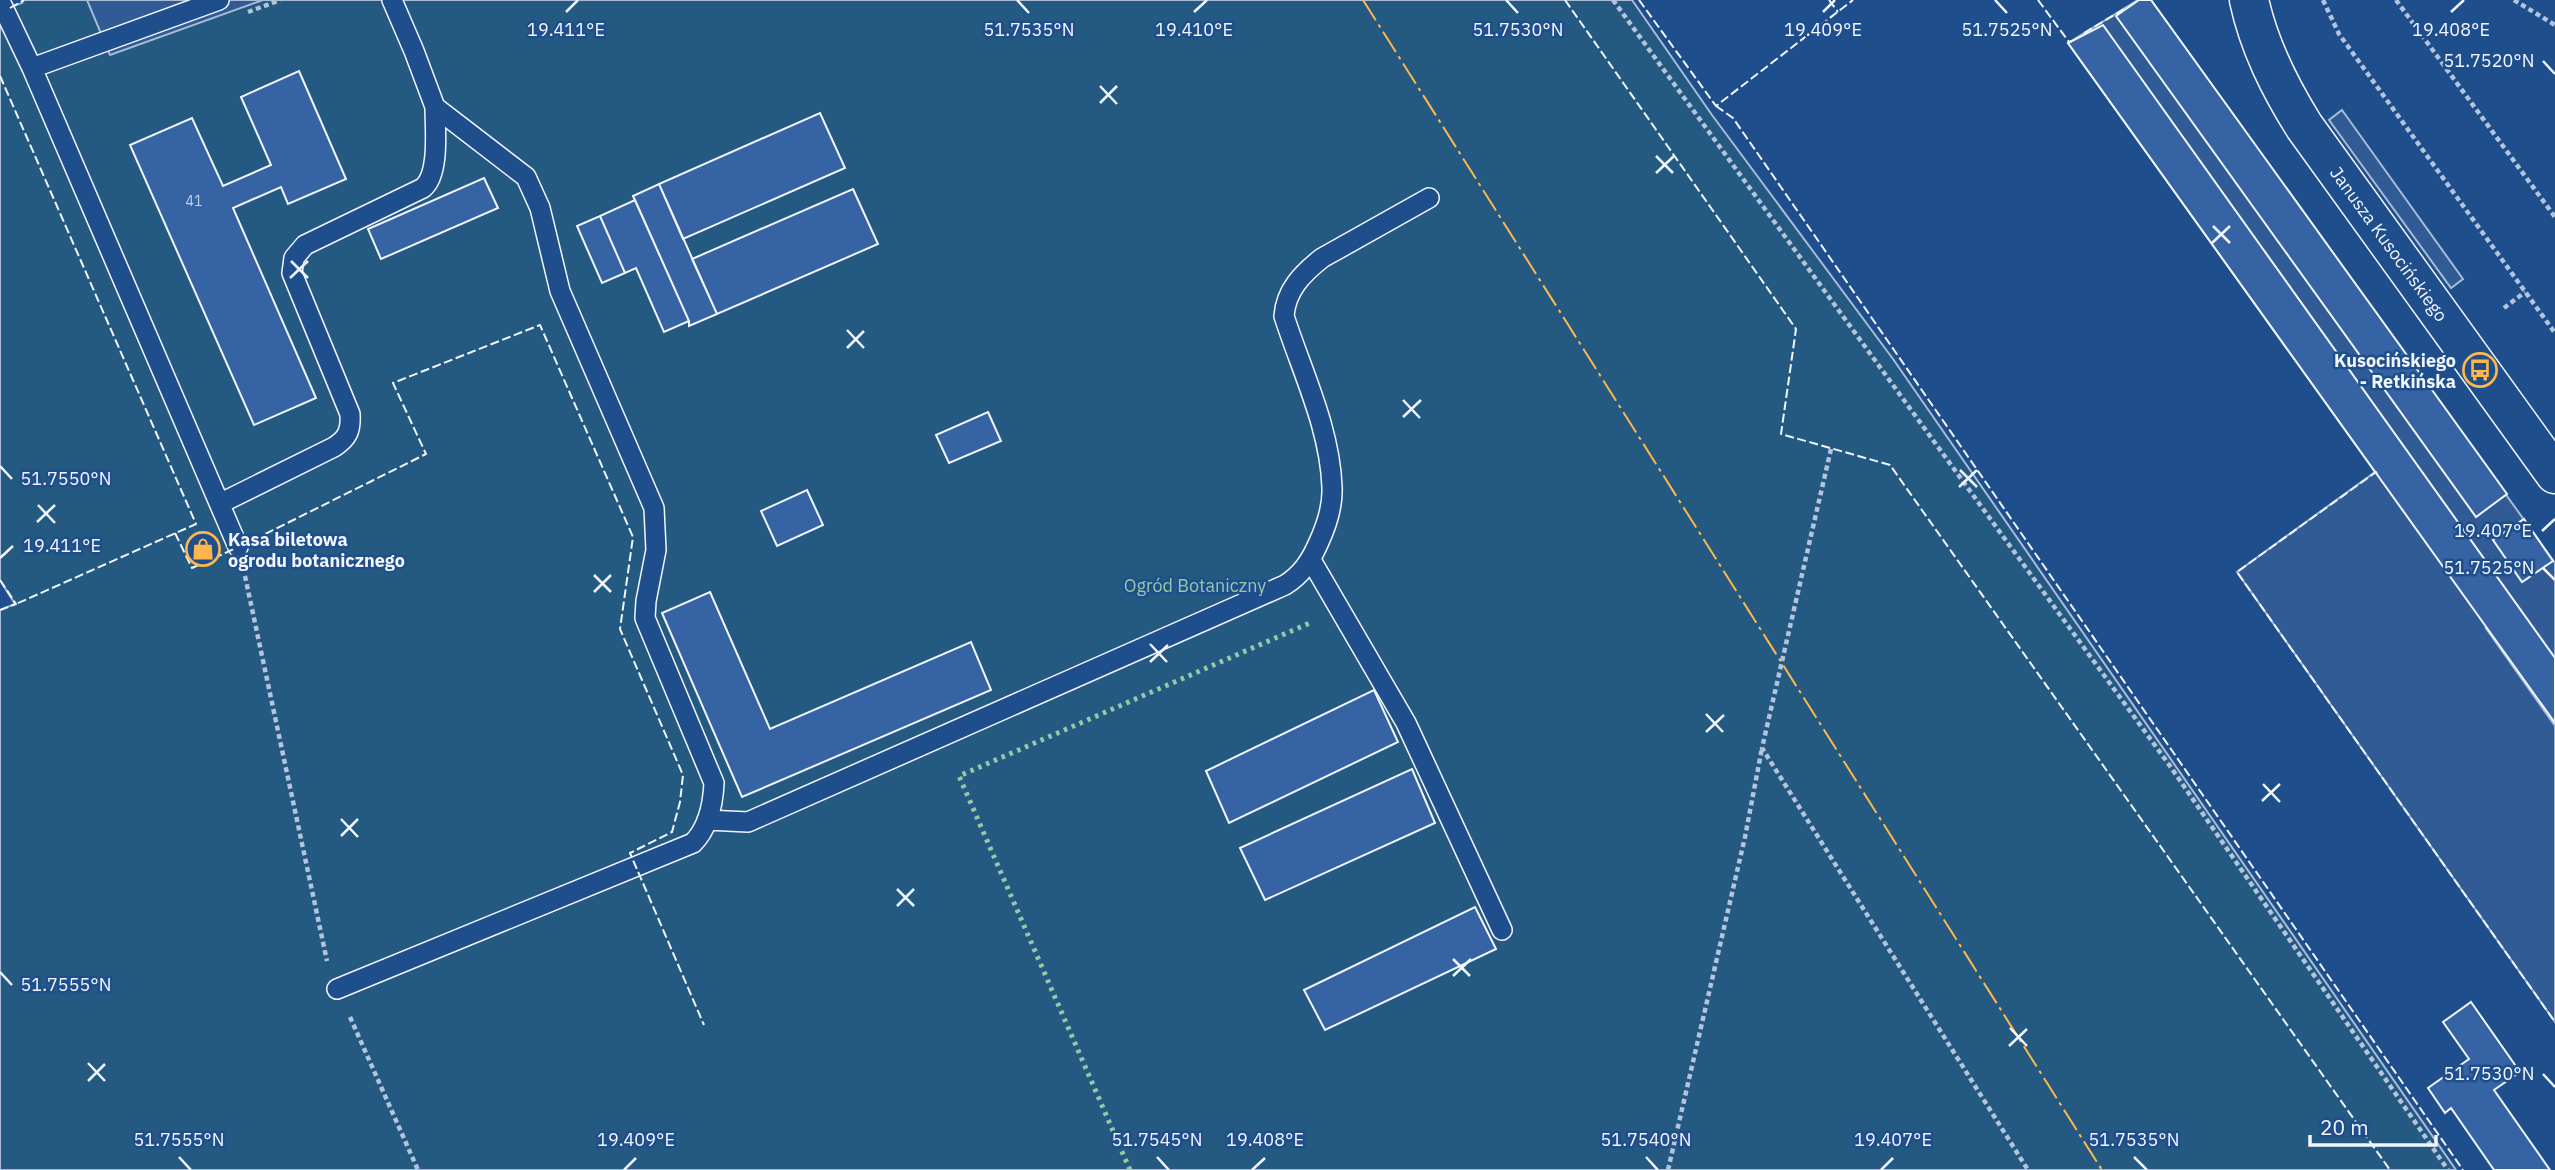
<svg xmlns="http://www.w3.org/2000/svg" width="2555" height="1170" font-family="'IBM Plex Sans',sans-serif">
<rect width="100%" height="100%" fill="#1f4e8c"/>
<path fill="#245a82" stroke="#a8bbd7" stroke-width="2" d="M24,0H1632L1712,115L1893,359L2456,1170H0V610L15,604L0,580V11L22,3Z"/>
<path fill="#305b95" stroke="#a8bbd7" stroke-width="2" d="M87,0H263L110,55Z
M2138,0H2151L2555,563V723L2485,627L2555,726V1022L2237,572L2375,472L2068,43Z
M2342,110L2463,279L2451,288L2329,120Z"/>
<path fill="#3563a3" stroke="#f2f6ff" stroke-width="2" d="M2139,0H2151L2507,494L2476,517L2116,16Z
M2103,25L2555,658V723L2068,43Z
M299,71L346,179L288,204L281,187L233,208L316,398L254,425L130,145L192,118L223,186L271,165L241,97Z
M820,113L845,168L683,239L659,184Z
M484,178L498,208L381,259L368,229Z
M659,184L717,314L689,326V321L633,196Z
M853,189L878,244L717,314L692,259Z
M635,200L689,321L664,332L636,268L625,273L600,216Z
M600,216L625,273L602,283L577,226Z
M988,412L1001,441L949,463L936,435Z
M807,490L823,525L777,546L761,511Z
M2524,519L2553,561L2522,582L2493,540Z
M211,537L219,554L200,562L193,544Z
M710,592L770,729L971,642L991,690L742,797L662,613Z
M1374,690L1398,742L1229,823L1206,771Z
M1412,769L1435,823L1265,900L1240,848Z
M1475,907L1496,949L1325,1030L1304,990Z
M2471,1002L2520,1072L2494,1090L2550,1170H2494L2451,1108L2445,1113L2428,1088L2469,1059L2443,1022Z"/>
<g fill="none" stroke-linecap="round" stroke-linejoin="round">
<g stroke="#f2f6ff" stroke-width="22">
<path id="service" d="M0,1L32,68L238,547
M32,68L219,0
M221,503L334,447C348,438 351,430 350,414L292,273L294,258L305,245L423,188C440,174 435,128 435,107
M1311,560L1406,723L1502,930
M707,820L748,822L1285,585C1301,575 1310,562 1318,544C1326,527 1333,507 1332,487C1330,428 1302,372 1284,316C1286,290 1302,274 1322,258L1429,198
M337,989L693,843C709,827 713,804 714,783L645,618L646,601L656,550L654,508L560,291L540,208L526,177L435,107L414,51L392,0"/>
</g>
<g stroke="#f2f6ff" stroke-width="41">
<path id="tertiary" d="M2249,0C2259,46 2279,86 2304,126L2555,474"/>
</g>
<path stroke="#b3c4dc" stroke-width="4.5" stroke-dasharray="5 3.5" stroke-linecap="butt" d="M1613,0L2170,766L2448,1170
M2323,0L2339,34L2555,333
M2396,0L2555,217
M2514,0L2555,25
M248,12L280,0
M2504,308L2525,292
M1831,449L1762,748L2028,1170
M245,576L327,961
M350,1017L418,1170
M1668,1170L1745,837L1762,748"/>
<use href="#service" stroke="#1f4e8c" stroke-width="19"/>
<use href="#tertiary" stroke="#1f4e8c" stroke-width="38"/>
<path stroke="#97c8a6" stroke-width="5" stroke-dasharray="3.5 5" stroke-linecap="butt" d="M1130,1170L959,776L1312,622"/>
<path stroke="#f2f6ff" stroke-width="2" stroke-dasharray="9 3.5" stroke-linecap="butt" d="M1565,0L1796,329L1781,434L1890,465L2390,1170
M1639,0L1716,106L1853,0
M1829,0L1838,12
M2038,0L2069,42L2072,41
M10,8L24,0
M2084,33L2126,8
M0,76L196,524L16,604
M1716,106L1733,118L2463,1170
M2377,474L2376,472L2237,572L2555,1022
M175,533L192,568L234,549
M243,545L426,454L393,383L540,325L633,537L620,629L683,775L680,802L672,832L630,853L704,1025
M0,580L16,604L0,610"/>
<path stroke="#ffb74d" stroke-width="2" stroke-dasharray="24 5 3.5 5" stroke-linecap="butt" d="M1363,0L2102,1170"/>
</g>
<path fill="none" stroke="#f2f6ff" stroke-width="2.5" d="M1017,0L1029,13M1506,0L1518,13M1995,0L2007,13M566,12L578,0M1194,12L1207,0M1823,12L1835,0M2451,12L2464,0M2543,61L2555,74M1100,86L1117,104M1100,103L1117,86M1656,156L1673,173M1656,173L1674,156M2213,226L2230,243M2212,243L2230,226M291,261L308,278M290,278L308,261M847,330L864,348M847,348L864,331M1403,400L1420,418M1403,417L1421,400M0,466L12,479M1960,470L1977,487M1959,487L1977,470M38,505L55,523M37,522L55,505M2542,531L2555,519M0,558L13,546M2543,568L2555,580M594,575L611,592M594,592L611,575M1150,644L1167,662M1150,662L1168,645M1706,714L1723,732M1706,732L1724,715M2263,784L2280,802M2262,801L2280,784M341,819L358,837M341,836L358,819M897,889L914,906M897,906L914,889M1453,959L1470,976M0,972L12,985M1453,976L1471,959M2010,1028L2027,1046M2009,1046L2027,1029M88,1063L105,1081M2543,1074L2555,1087M88,1081L105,1064M179,1157L191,1170M1157,1157L1169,1170M1646,1157L1658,1170M2134,1157L2147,1170M624,1170L636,1158M1252,1170L1265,1158M1881,1170L1893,1158"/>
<defs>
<g id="bus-ring" transform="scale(1.75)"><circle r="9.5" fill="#1f4e8c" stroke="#ffb74d" stroke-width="1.5"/><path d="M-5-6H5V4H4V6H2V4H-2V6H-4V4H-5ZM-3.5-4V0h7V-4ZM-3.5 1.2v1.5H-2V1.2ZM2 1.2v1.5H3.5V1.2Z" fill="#ffb74d"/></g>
<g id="shop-ring" transform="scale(1.75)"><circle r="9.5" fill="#1f4e8c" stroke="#ffb74d" stroke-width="1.5"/><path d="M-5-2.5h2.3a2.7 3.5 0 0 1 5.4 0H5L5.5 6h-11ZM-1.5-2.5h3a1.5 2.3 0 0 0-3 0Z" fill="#ffb74d"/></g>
</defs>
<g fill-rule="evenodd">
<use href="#bus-ring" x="2480" y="370"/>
<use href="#shop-ring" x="203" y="549"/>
</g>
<g text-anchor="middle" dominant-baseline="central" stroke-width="5" stroke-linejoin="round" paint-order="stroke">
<g font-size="14" fill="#c3d1e8">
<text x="194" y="201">41</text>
</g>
<g font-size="18" fill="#f2f6ff" stroke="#1f4e8c">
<text transform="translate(2389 244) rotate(54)">Janusza Kusocińskiego</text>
</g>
<g font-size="18" font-weight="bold" fill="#f2f6ff" stroke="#1f4e8c" text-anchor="end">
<text x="2456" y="360">Kusocińskiego<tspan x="2456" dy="21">- Retkińska</tspan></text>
<text x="228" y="539" text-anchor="start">Kasa biletowa<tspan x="228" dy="21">ogrodu botanicznego</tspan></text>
</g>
<g font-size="18" fill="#97c8a6" stroke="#1f4e8c">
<text x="1195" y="585">Ogród Botaniczny</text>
</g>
</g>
<g font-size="18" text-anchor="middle" fill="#f2f6ff" stroke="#1f4e8c" stroke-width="5" stroke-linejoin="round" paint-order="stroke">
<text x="566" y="36">19.411°E</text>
<text x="1194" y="36">19.410°E</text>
<text x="1823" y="36">19.409°E</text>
<text x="2451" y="36">19.408°E</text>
<text x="1029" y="36">51.7535°N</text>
<text x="1518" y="36">51.7530°N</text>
<text x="2007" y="36">51.7525°N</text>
<text x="2489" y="67">51.7520°N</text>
<text x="66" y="485">51.7550°N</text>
<text x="2493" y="537">19.407°E</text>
<text x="62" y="552">19.411°E</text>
<text x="2489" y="574">51.7525°N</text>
<text x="66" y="991">51.7555°N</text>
<text x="2489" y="1080">51.7530°N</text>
<text x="179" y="1146">51.7555°N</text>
<text x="1157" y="1146">51.7545°N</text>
<text x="1646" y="1146">51.7540°N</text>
<text x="2134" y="1146">51.7535°N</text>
<text x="636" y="1146">19.409°E</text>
<text x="1265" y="1146">19.408°E</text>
<text x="1893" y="1146">19.407°E</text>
</g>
<path d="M2310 1135v10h126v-10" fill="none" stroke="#f2f6ff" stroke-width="3.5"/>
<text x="2320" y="1135" font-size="21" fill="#f2f6ff" stroke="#1f4e8c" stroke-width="5" paint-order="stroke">20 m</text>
</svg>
